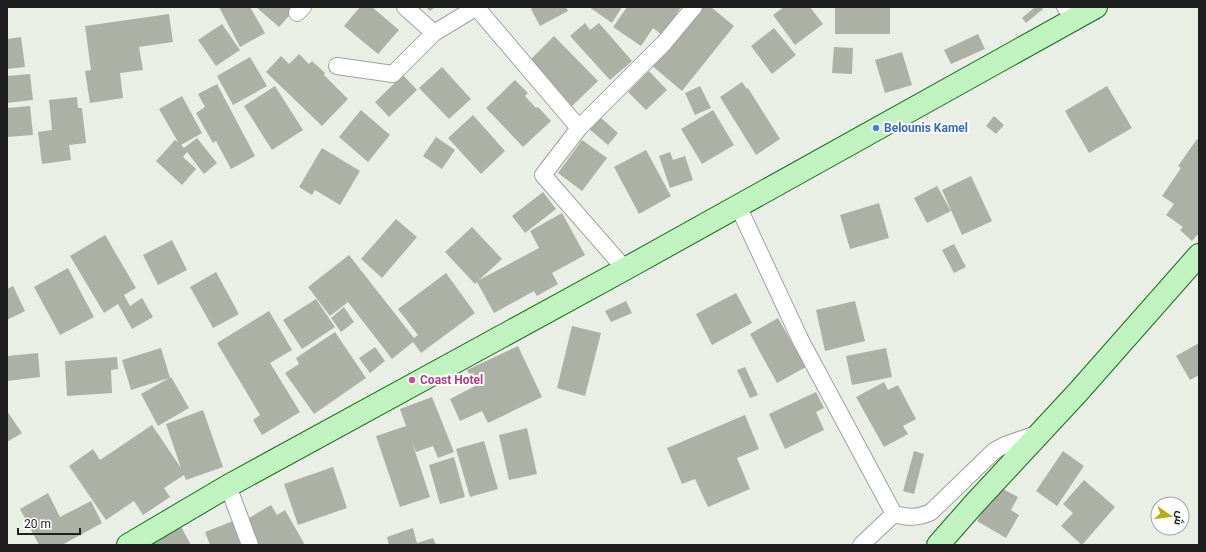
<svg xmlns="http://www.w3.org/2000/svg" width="1206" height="552" font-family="Roboto,Cairo,sans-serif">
<rect width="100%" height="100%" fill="#eaefe6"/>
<path fill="#adb1a5" d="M219,7H250L265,33L240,47Z
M256,7H295L296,8L279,27Z
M360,7H372L399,30L378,54L344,26Z
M426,7H435L430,11Z
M533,7H566L568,11L540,26L531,9Z
M589,7H622L612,23Z
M627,7H681L662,35L653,28L641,46L613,27Z
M696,7H711L734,26L682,91L650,64Z
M784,7H810L823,24L795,45L773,15Z
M835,7H890V34H835Z
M1035,7H1042L1043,9L1026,23L1022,18Z
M169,14L173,42L139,47L143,70L120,73L123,98L90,103L85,71L91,70L85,26Z
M585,23L590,30L599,23L632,61L610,80L570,36Z
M222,24L240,50L216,66L198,40Z
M774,28L796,55L772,74L751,46Z
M978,34L985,49L951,64L944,50Z
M554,36L598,81L572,106L529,61Z
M21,37L25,67L7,69V39Z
M834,47L853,48L852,74L832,73Z
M902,52L912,85L885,93L875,60Z
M299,54L309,64L312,61L325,73L324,75L348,99L322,126L266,72L281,56L289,64Z
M250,57L267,86L233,105L217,76Z
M442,67L471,99L449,119L419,88Z
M649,71L667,90L646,110L628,92Z
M30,74L33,100L7,103V76Z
M403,75L417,90L389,117L375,102Z
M515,80L528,93L525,96L536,108L538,107L551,121L523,147L486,108Z
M742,82L747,89L748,88L780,139L756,155L720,97Z
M217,84L255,156L231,169L216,141L213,143L196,113L205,107L198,94Z
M275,86L303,130L272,150L244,106Z
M700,86L711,108L695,115L685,93Z
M1107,86L1132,128L1089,153L1065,111Z
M182,96L202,133L181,145L184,148L197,138L217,163L204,174L187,152L183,157L196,169L182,185L156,161L175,140L178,142L159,109Z
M77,97L78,108H82L86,143L69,145L71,160L42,164L38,132L52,130L49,100Z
M30,106L33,135L7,137V108Z
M361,110L390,135L368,162L339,137Z
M713,110L734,145L702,164L681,129Z
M473,115L505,151L481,174L448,138Z
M599,116L618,133L608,145L588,128Z
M994,116L1004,125L996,134L986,126Z
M436,137L455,150L442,169L423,156Z
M1197,139L1199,141V233L1192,241L1180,230L1183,227L1166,215L1174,204L1162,196L1181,168L1178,166Z
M582,140L607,158L582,191L558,173Z
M322,148L360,171L340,205L315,190L312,195L299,187Z
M646,150L671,196L639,214L614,167Z
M670,152L673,160L685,156L693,180L670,188L659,156Z
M971,176L992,221L962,235L942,190Z
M937,186L951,211L927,223L914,198Z
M543,192L556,209L525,233L512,216Z
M879,203L889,238L850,249L840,215Z
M562,213L585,255L552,273L558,284L537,296L534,291L494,313L477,282L475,284L445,252L472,227L502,259L479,280L539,248L530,231Z
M396,219L417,237L382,278L361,259Z
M105,235L136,288L124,295L130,306L142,298L153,317L132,329L118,304L104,313L70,256Z
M172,240L187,270L158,285L143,255Z
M954,244L966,267L954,273L942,250Z
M349,255L414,338L418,335L398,309L446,273L475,313L421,353L413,342L392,359L348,302L330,316L308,287Z
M68,268L94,317L60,335L34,287Z
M216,272L239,314L213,328L190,287Z
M13,286L25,311L7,320V289Z
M736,293L752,323L712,345L696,314Z
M316,299L335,327L302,349L283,320Z
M626,301L632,313L611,322L605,311Z
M855,301L865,341L825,351L816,310Z
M344,307L354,322L341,332L331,318Z
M269,311L292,350L270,363L300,412L262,435L253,420L260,415L217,343Z
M778,318L806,367L777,383L750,334Z
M572,326L601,333L585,396L557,388Z
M335,332L366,378L314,414L285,373L299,364L296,358Z
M1199,343V375L1190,380L1176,356Z
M518,346L542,397L488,423L482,411L460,421L450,399L475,386L467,370Z
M375,347L385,361L370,373L359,358Z
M161,348L170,378L171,377L189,408L158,426L141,394L169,378L131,390L122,360Z
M886,348L892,377L852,385L846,356Z
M38,353L40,377L7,381V356Z
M117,357L118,369L111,370L112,393L67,396L65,361Z
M745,367L758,395L750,398L737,370Z
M884,382L888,390L898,385L916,419L903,426L908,434L884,447L856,397Z
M816,392L824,408L816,412L824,430L785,449L769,414Z
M432,397L454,452L438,458L433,446L416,452L412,442L430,497L400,507L376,436L406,426L400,409Z
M203,410L223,467L186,480L184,475L164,488L170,497L143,515L134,501L106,520L69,466L93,449L100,460L152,425L181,468L166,424Z
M7,411L22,433L7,442Z
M745,415L759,449L737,458L750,489L708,507L695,479L682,484L667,448Z
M527,428L537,474L509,480L499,435Z
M484,441L498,489L470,497L456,449Z
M914,451L924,454L914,494L903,491Z
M1063,451L1084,466L1057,506L1036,491Z
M454,457L465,497L440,504L429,465Z
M333,467L347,508L298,525L284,484Z
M1084,480L1115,507L1082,545L1061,526L1073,513L1063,504Z
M997,486L1018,497L1011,510L1019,515L1006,538L977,521Z
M48,493L60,517L91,501L102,523L62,545H39L20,509Z
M271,505L277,515L285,510L305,545H258L244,521Z
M233,521L242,545H210L205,532Z
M180,525L191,545H141Z
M413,528L417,543L433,538L436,545H389L387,537Z"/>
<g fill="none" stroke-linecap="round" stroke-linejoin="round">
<g stroke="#a0a0a0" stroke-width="18">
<path id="street" d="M405,7L434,33
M476,7L579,128
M1065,7L1076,18
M297,13L303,7
M337,66L393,74L434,33L477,7
M738,206L801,341L894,514C908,518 918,518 931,512L994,451L1005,445L1039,433
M625,269L543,175L579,128L664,43L694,7
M228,486L250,545
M861,545L894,514"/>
</g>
<g stroke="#106c13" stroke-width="24">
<path id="secondary" d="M128,545L228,486L625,269L1096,7
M938,545L975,503L1079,391L1199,255"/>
</g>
<use href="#street" stroke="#fff" stroke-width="16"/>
<use href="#secondary" stroke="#c1f3c0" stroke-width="22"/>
</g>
<circle fill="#3f7fe0" stroke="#fff" stroke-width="1.5" cx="876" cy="128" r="4"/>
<circle fill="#d1479c" stroke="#fff" stroke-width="1.5" cx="412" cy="380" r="4"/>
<g text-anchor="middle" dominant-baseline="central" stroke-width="4" stroke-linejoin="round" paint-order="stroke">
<g font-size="12" font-weight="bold" fill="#366cbe" stroke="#fff" text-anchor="start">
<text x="884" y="128">Belounis Kamel</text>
</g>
<g font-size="12" font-weight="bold" fill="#b23c85" stroke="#fff" text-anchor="start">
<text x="420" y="380">Coast Hotel</text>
</g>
</g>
<rect width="1206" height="552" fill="none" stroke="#1f1f1f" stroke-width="16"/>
<g transform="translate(1170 516) rotate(104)"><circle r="19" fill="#ffffff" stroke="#a5a5a5"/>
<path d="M0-3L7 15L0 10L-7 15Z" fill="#baad14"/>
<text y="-6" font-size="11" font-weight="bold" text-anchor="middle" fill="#1f1f1f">ش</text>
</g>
<path d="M18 528v6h62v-6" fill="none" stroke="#1f1f1f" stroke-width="2"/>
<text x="24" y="528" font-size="12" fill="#1f1f1f" stroke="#ffffff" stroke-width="3" paint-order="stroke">20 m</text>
</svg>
